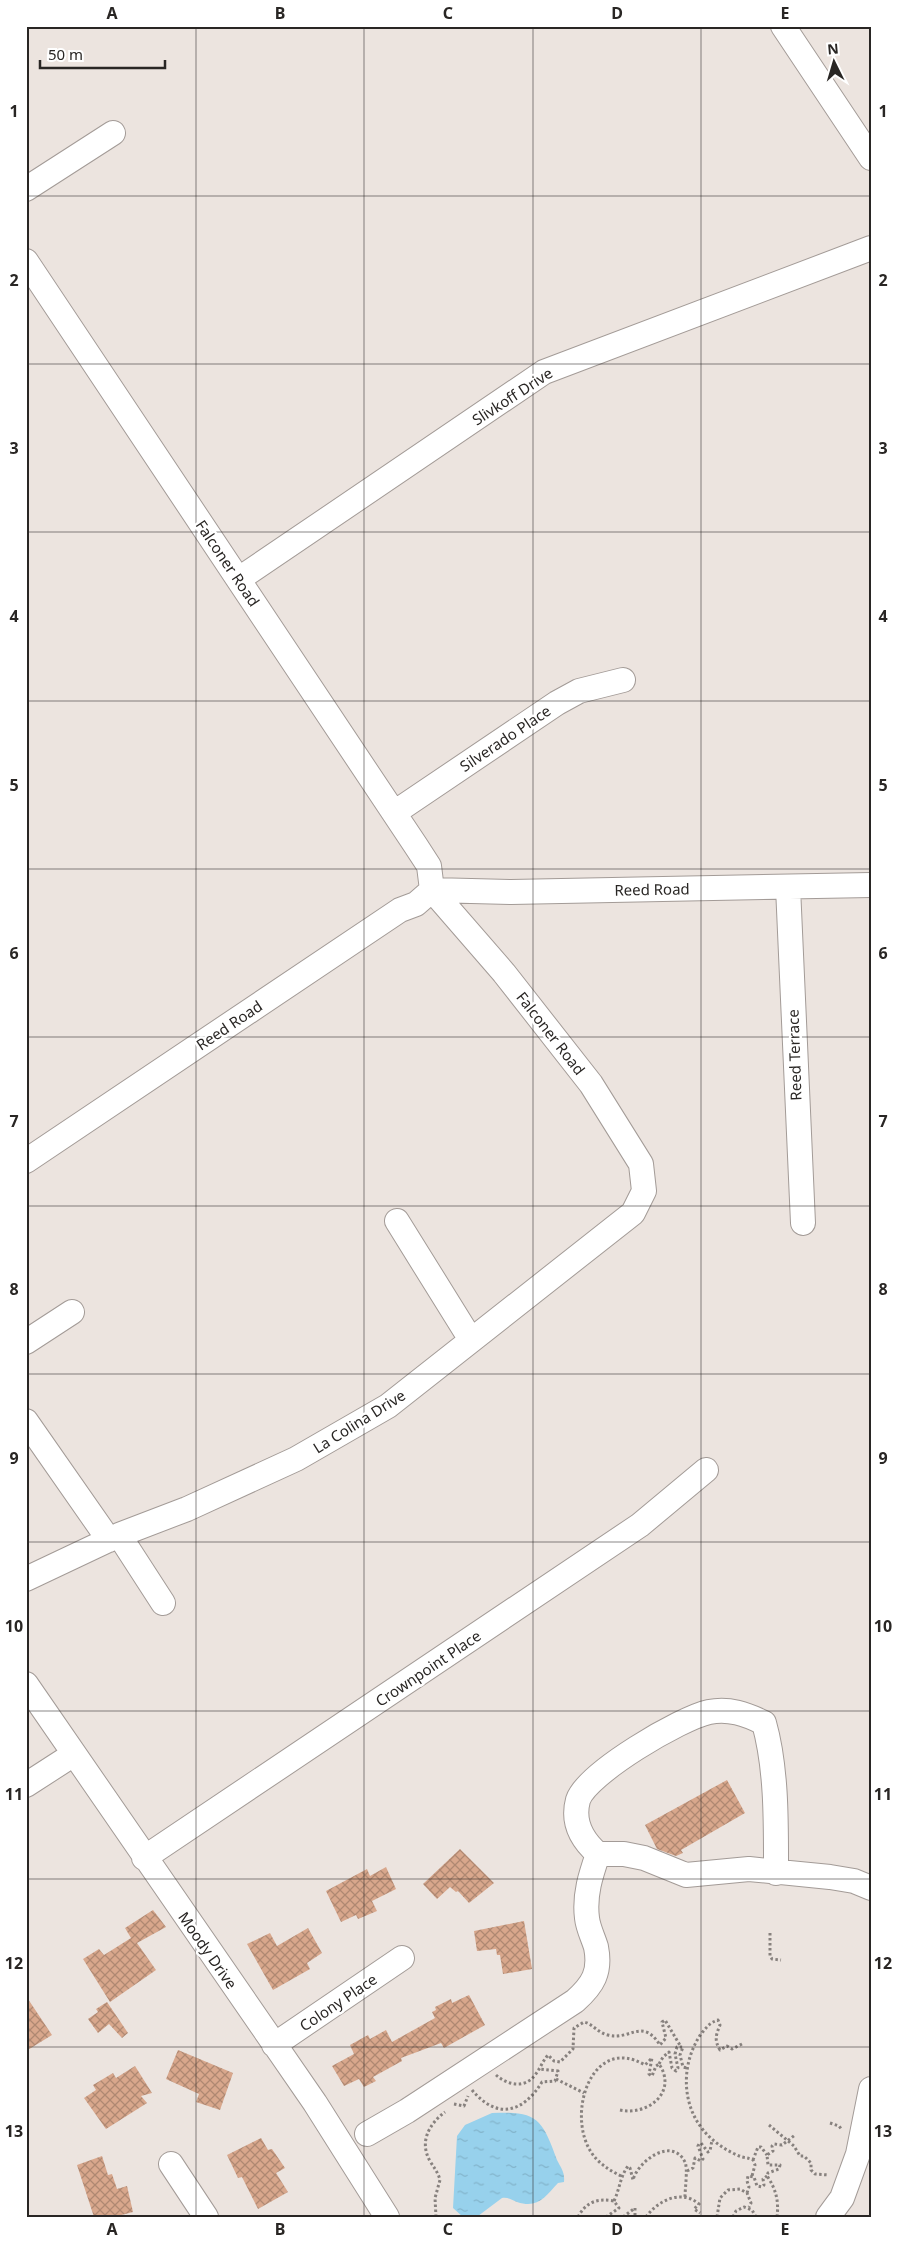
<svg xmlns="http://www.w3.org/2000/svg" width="897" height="2243" font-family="'Noto Sans',sans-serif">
<defs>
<pattern id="water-ripples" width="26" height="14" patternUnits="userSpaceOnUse" patternTransform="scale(1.25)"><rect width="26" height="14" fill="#97d1ec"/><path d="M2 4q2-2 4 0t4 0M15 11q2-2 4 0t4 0" fill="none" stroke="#82b3ca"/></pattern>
<pattern id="building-cross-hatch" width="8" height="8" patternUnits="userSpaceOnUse" patternTransform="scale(1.25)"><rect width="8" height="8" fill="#d8a78c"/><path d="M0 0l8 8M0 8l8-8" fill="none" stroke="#af8872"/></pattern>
</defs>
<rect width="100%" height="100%" fill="#ece4df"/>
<path fill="url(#water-ripples)" d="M492,2113C537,2111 542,2118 557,2160C561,2168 565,2172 564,2182L558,2183C545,2197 538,2209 517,2202C512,2200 508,2197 502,2198L478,2216L463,2217L453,2208L457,2136L465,2125Z"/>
<path fill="url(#building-cross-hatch)" d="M727,1780L745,1813L681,1850L683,1853L676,1856L657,1849L645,1825Z
M460,1849L494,1883L469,1903L458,1891L456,1892L450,1887L437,1899L423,1884Z
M386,1867L396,1889L372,1901L377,1911L358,1919L356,1915L341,1922L326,1891L367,1869L370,1876Z
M153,1910L166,1927L137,1943L156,1970L110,2002L83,1959L99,1949L104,1955L131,1938L125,1928Z
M524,1921L532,1969L503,1974L500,1955H497L496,1949L477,1951L474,1931Z
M308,1928L322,1953L307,1963L310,1969L273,1990L247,1944L270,1933L277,1946Z
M469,1995L485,2025L444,2048L441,2043L401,2058L402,2061L373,2077L376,2081L364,2087L359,2079L344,2086L332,2066L354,2054L350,2045L368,2035L370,2039L386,2030L392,2042L435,2018L432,2012L436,2010L435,2007L451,1999L452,2003Z
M26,1996L52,2035L26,2051Z
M107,2002L128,2033L122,2038L109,2024L98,2033L88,2019L98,2012L96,2009Z
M178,2050L233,2073L220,2110L196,2102L199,2094L166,2079Z
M135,2066L152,2093L141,2096L147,2103L106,2129L84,2098L96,2090L93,2085L113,2073L116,2078Z
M261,2138L268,2150L272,2149L285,2168L276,2173L288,2192L258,2209L242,2177L238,2178L227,2155Z
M102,2156L108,2175L112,2174L117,2189L127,2186L133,2212L114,2217H94L77,2165Z"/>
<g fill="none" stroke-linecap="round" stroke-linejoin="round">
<g stroke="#a39b97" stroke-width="26">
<path id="minor" d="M783,26L871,158
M26,189L113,133
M26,261L416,846L429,866L432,890L416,904L400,910L26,1161
M239,579L544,372L871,248
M394,813L557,703L579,691L623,680
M788,887L803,1223
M432,890L511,892L871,885
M397,1221L471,1340
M26,1342L72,1312
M26,1421L109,1540
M119,1535L163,1603
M26,1579L119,1535L187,1509L296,1459L388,1406L633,1213L644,1191L641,1164L591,1084L504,973L432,890
M26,1684L315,2103L387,2217
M26,1785L74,1754
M598,1854C582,1840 572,1822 578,1800C587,1773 681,1718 709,1712C729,1708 746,1714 764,1723C777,1769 776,1825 776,1873
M144,1858L640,1525L706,1470
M274,2045L402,1958
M367,2134L407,2111L575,2001C593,1985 601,1972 596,1947C593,1937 588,1928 587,1918C584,1895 591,1874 598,1854H624L644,1858L686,1875L749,1869L830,1877L854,1881L871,1888
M171,2164L206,2217
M828,2217L842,2198L858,2154L871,2089"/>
</g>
<path stroke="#87817e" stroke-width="3" stroke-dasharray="2.5 2.5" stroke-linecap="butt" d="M770,1933V1956L772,1959L781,1960
M742,2044L732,2049L727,2046L720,2050C714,2040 716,2035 720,2025L718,2020C709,2023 707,2027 701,2034C681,2063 681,2104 704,2131C713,2142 728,2152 742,2157C746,2158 749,2158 753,2160L755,2165L752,2176
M659,2064L663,2057L669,2052L672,2068L676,2071L678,2068L675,2054L677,2047H683L680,2055L683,2067L687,2068
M496,2075C507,2085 525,2089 535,2075C540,2069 542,2062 548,2055L554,2061L560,2062L573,2049L574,2028L584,2022C593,2024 598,2033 608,2035C630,2041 642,2017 660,2045L666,2038L662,2022L665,2020L681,2047
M556,2079L584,2093
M472,2090C497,2120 523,2113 542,2082L555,2081L558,2071L538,2069
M454,2104L464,2106L468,2096
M620,2110C648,2116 678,2092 659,2064L656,2066L652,2076L649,2074L652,2058L645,2065C592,2034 566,2113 591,2152C598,2163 609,2170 621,2176
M830,2123L839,2126L842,2130
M769,2125L794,2146L800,2156H804L811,2163V2170L815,2174L829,2175
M753,2160L758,2147H761L767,2155
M687,2171L693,2168L695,2158L701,2161L703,2159L698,2146L699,2144L701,2143L708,2152L710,2151L712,2140
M747,2193L749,2187L747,2181L748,2176L754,2177L757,2186L762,2187L764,2185L763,2179L767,2176
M614,2201C620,2188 620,2177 628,2166L630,2168L633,2180C638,2161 672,2136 685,2162C688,2169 685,2188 685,2197
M436,2217L435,2198L440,2180C438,2172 434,2168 430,2161C419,2142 429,2124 445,2112
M578,2217C586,2202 597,2198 614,2201L619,2208L606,2217
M623,2217L635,2208V2217
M646,2217C658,2200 682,2189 699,2204L694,2209L700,2213
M717,2217L720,2198L728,2190L740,2189L747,2193L751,2203L749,2207
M733,2217L736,2211L744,2207L752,2210L756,2217
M777,2217C779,2201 776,2189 767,2176L768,2173L779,2169L780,2165H768L767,2155L773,2151L772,2146L774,2144L782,2145L795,2135"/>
<use href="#minor" stroke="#fff" stroke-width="24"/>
</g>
<path fill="none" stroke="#292624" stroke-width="1" stroke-opacity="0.55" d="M196,26V2217M364,26V2217M533,26V2217M701,26V2217M26,196H871M26,364H871M26,532H871M26,701H871M26,869H871M26,1037H871M26,1206H871M26,1374H871M26,1542H871M26,1711H871M26,1879H871M26,2047H871"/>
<g text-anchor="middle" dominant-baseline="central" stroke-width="5" stroke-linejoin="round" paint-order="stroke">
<g font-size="15" fill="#292624" stroke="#fff">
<text transform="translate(512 396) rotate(-33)">Slivkoff Drive</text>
<text transform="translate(228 563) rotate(56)">Falconer Road</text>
<text transform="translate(505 738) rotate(-34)">Silverado Place</text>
<text transform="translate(652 889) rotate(-1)">Reed Road</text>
<text transform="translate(229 1025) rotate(-34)">Reed Road</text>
<text transform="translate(551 1033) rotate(52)">Falconer Road</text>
<text transform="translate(794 1055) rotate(-92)">Reed Terrace</text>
<text transform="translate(359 1421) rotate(-32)">La Colina Drive</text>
<text transform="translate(428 1668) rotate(-34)">Crownpoint Place</text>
<text transform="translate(208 1950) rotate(55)">Moody Drive</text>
<text transform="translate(338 2002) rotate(-34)">Colony Place</text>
</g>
</g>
<rect width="897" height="2243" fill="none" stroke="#ffffff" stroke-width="55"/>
<g transform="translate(834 62) rotate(355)" stroke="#ffffff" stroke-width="4" paint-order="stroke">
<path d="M0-4L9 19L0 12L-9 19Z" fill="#292624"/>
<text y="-8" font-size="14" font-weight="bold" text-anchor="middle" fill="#292624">N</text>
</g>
<path d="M40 60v8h125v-8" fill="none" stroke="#292624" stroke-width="2.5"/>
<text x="48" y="60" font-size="15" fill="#292624" stroke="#ffffff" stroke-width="4" paint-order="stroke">50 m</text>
<rect x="28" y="28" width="842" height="2188" fill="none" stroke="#292624" stroke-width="2"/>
<g font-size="16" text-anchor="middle" font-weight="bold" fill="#292624">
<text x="112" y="19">A</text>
<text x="280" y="19">B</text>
<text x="448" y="19">C</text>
<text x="617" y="19">D</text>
<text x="785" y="19">E</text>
<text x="14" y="117">1</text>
<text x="883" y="117">1</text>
<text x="14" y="286">2</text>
<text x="883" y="286">2</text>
<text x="14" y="454">3</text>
<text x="883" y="454">3</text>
<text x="14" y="622">4</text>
<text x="883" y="622">4</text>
<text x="14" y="791">5</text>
<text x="883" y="791">5</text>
<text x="14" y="959">6</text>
<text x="883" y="959">6</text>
<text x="14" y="1127">7</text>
<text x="883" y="1127">7</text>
<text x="14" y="1295">8</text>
<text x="883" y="1295">8</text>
<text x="14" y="1464">9</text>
<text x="883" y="1464">9</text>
<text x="14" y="1632">10</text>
<text x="883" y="1632">10</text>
<text x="14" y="1800">11</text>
<text x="883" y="1800">11</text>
<text x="14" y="1969">12</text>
<text x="883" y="1969">12</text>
<text x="14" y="2137">13</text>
<text x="883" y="2137">13</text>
<text x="112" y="2235">A</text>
<text x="280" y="2235">B</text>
<text x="448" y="2235">C</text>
<text x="617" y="2235">D</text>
<text x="785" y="2235">E</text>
</g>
</svg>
